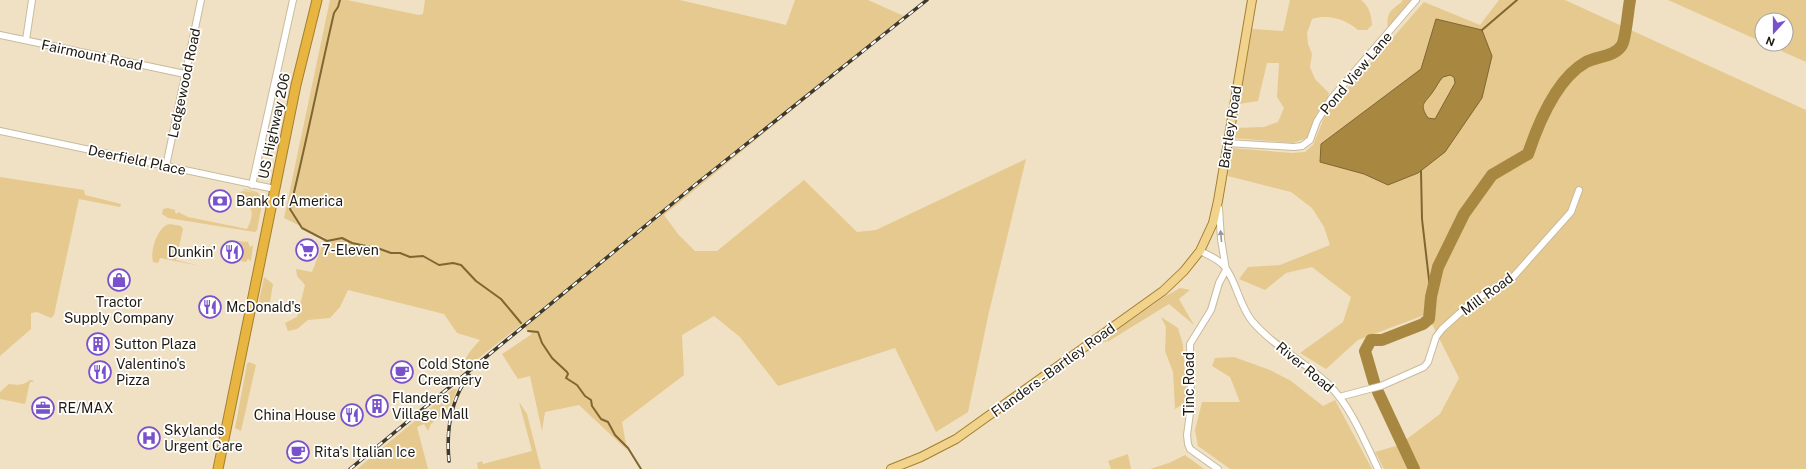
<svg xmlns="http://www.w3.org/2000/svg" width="1806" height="469" font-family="'Public Sans',sans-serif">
<rect width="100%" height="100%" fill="#f0e1c4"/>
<path fill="#e5c98f" d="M330,0H347L419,15L423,14L425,0H680L786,25L795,0H868L906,17L664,215L678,234L695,251H717L804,180L857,232L876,230L1026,159L989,312L968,412L936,432L895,348L778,386L740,337L714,316L682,335L684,375L622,422L627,450L579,405L545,412L542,431L530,376L518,379L502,354L532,334L521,325L461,372C465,356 470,351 480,340L457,333L444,314L348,290L340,307L330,318L308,320L297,329L288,331L285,323L297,317L305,285L297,276L296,269L312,272L325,238L284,218Z
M1290,0H1361C1370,7 1371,15 1372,25L1367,30H1358C1345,19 1329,14 1312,19L1307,33L1308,44L1312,54L1310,67L1315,79L1329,93C1327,102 1319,108 1315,117C1312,124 1311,131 1307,138L1293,143L1232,138L1235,128L1264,127L1278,122L1284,108L1277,97L1279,63H1267L1258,101L1239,104L1252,29L1283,31Z
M1402,0H1413L1388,30C1386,14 1389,11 1402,2Z
M1499,0H1565L1806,110V469H1384L1375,452L1399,445L1440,414L1459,378L1427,314L1358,340L1326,369L1300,353L1343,322L1351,297L1312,267L1286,273L1265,290L1239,279L1248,267L1280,265L1330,245L1324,227L1312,208L1291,192L1228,176L1229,156L1231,148L1292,153L1305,152L1313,145L1324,118L1337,98L1354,82L1424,2L1480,25Z
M1668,0H1806V62L1766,44H1786V20H1762V42Z
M0,177L84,190L85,195L121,204L120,207L79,199L54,315L51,318L37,312L31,313V329L0,356Z
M245,189L257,192L263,199L257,230L255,232L168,218L162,214L163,209L168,208L175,210V212L177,214L178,212L188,217L247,229C254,215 254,207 241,199L240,193L242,191L258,193L243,190Z
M170,224L181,226L183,229L176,260L200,266L160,258L158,263L153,262C150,252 157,226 170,224Z
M238,241L248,242L250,247L253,245L251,261L248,259L246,262L241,261L244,247L238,243Z
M264,277L273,284L270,302L258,306Z
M1180,288L1190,290L1179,299L1194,325L1169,304L1109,341L1098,343L1164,297Z
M1161,317L1178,328L1183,345L1187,402L1175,409L1173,372L1165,351L1166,327Z
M1234,357L1270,370L1291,381L1323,406L1335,400L1372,469H1230L1198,446L1195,430L1202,402H1240L1230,377L1212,366L1215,358Z
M249,362L256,365L241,431L235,428L247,364Z
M30,380L34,381L33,382H30L25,404L0,399V392L9,384C17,385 23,386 30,380Z
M453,389H457L450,408L431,424L428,431L424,424L417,427L428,469H357Z
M519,402L527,414L541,469H478L477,463L482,461L483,464L532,451Z
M1128,454L1131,469H1111L1108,461Z
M1185,455L1204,469H1150L1169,463Z"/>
<path fill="#a88740" stroke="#7f6631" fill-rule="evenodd" d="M1436,19L1482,30L1492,56L1482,98L1445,152L1418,173L1388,185L1364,174L1320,162L1321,144L1421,69ZM1450,75L1454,77L1455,83L1435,119L1428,118C1419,104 1424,104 1432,93C1436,88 1438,82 1443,77Z"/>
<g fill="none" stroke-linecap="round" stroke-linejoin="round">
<path stroke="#7f6631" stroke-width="2" d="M340,0L338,7L334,13C319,78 306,144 290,209L302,228L327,241L342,238L352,243L380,249L391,253H400L410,257L423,256L439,265L453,263L461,265L476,281L501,299L521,323
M1482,30L1517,0
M1421,171L1422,219L1431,297
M528,331L538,332L542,343L552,358L567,372L568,374L566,378L577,385L585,396L591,400L592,406L601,419L608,422L615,435L628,448L641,469"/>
<path stroke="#a88740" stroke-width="12" d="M1374,382L1365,351L1371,340H1382L1423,324L1429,319L1431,297L1438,267L1464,214L1492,175L1528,154C1538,124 1556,79 1586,62C1597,56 1615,57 1622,45C1626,38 1628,10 1630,0
M1378,392L1414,469"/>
<g stroke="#c8ba9d" stroke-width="8">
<path id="minor" d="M0,35L185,74
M26,40L32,0
M0,131L275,189
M1227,143L1294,147L1302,146L1310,140L1317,121L1331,99L1416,0
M166,166L201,0
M252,185L293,0
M1219,208L1221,239L1226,270
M1200,251C1208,255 1219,259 1225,267C1237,283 1239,305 1252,321C1273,346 1304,361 1327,383C1351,406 1364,440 1378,469
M1339,397L1381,386L1424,367L1428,362L1436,337L1442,329L1473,301L1513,277L1571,212L1579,190
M1218,469L1190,449L1188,444L1187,435L1191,405L1190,344L1211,310L1219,283L1226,270"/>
</g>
<g stroke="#a27f2f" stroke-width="10">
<path id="major" d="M891,469L921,457L956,439L1163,291L1184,271L1200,251L1213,223L1218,201L1252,0"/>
</g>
<g stroke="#a27f2f" stroke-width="11">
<path id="highway" d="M218,469L296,85L317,0"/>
</g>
<use href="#minor" stroke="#fff" stroke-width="6"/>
<use href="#major" stroke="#f1d38c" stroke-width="8"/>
<use href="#highway" stroke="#e8b540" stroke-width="9"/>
<g stroke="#3f392b" stroke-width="3.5">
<path id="rail" d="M449,461C446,430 450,401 469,375
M350,469L695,185L927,0"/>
</g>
<use href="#rail" stroke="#fff" stroke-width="2" stroke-dasharray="6" stroke-linecap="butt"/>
</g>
<defs><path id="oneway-solid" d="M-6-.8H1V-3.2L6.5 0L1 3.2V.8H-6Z"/></defs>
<use fill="#9a9893" href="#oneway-solid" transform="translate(1221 236) rotate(-95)"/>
<defs>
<g id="bank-ring" transform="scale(1.15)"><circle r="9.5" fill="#fff" stroke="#7851cb" stroke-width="1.5"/><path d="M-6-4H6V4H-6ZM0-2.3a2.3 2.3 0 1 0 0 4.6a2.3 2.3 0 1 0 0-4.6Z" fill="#7851cb"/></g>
<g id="supermarket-ring" transform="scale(1.15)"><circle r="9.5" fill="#fff" stroke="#7851cb" stroke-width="1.5"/><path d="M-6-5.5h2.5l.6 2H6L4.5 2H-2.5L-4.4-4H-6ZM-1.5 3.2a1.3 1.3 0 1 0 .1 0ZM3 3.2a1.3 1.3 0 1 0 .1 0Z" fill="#7851cb"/></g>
<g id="restaurant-ring" transform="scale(1.15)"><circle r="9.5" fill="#fff" stroke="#7851cb" stroke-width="1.5"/><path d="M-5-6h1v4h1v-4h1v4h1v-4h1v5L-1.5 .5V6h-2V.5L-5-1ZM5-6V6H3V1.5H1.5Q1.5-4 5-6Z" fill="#7851cb"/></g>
<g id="shop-ring" transform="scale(1.15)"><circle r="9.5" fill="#fff" stroke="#7851cb" stroke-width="1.5"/><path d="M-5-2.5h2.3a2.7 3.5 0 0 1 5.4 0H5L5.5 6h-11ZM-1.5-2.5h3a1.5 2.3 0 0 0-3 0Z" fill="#7851cb"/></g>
<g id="building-ring" transform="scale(1.15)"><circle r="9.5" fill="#fff" stroke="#7851cb" stroke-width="1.5"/><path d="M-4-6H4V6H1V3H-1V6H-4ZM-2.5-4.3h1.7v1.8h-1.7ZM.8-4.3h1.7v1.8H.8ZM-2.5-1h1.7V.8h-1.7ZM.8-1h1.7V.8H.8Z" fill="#7851cb"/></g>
<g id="cafe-ring" transform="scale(1.15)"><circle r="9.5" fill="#fff" stroke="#7851cb" stroke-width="1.5"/><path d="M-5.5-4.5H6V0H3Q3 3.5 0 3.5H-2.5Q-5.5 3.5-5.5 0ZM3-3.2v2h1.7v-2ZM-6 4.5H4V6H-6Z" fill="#7851cb"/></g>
<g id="office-ring" transform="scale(1.15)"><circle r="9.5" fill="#fff" stroke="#7851cb" stroke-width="1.5"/><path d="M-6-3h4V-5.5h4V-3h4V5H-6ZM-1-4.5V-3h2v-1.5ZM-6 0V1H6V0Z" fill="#7851cb"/></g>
<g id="hospital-ring" transform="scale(1.15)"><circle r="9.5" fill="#fff" stroke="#7851cb" stroke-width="1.5"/><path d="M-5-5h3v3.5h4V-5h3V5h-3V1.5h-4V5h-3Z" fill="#7851cb"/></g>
</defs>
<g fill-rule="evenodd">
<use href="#bank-ring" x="220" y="201"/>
<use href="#supermarket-ring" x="307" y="250"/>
<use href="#restaurant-ring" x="232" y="252"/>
<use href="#shop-ring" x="119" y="280"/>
<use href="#restaurant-ring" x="210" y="307"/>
<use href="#building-ring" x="98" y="344"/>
<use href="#restaurant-ring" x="100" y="372"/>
<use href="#cafe-ring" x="402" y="372"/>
<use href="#building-ring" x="377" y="406"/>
<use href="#office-ring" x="43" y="408"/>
<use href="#restaurant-ring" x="352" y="415"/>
<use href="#hospital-ring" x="149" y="438"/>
<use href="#cafe-ring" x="298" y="452"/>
</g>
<g text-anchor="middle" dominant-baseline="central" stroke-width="3.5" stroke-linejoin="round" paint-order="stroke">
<g font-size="14" fill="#1f1a0f" stroke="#fff">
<text transform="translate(92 55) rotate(12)">Fairmount Road</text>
<text transform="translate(1356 73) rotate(-50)">Pond View Lane</text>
<text transform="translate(184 83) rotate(-78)">Ledgewood Road</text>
<text transform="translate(274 126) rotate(-78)">US Highway 206</text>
<text transform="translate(1230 127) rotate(-81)">Bartley Road</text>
<text transform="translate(137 160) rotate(12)">Deerfield Place</text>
<text transform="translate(1487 294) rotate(-36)">Mill Road</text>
<text transform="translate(1305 367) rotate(40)">River Road</text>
<text transform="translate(1053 370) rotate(-36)">Flanders - Bartley Road</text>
<text transform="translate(1189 384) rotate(-90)">Tinc Road</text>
</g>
<g font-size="14" fill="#1f1a0f" stroke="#fff" text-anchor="start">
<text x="236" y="201">Bank of America</text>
<text x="322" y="250">7-Eleven</text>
<text x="216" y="252" text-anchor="end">Dunkin'</text>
<text x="119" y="302" text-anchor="middle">Tractor<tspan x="119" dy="16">Supply Company</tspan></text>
<text x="226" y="307">McDonald's</text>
<text x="114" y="344">Sutton Plaza</text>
<text x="116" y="364">Valentino's<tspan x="116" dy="16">Pizza</tspan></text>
<text x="418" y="364">Cold Stone<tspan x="418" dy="16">Creamery</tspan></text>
<text x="392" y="398">Flanders<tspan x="392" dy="16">Village Mall</tspan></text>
<text x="58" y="408">RE/MAX</text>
<text x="336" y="415" text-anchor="end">China House</text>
<text x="164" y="430">Skylands<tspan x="164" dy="16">Urgent Care</tspan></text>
<text x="314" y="452">Rita's Italian Ice</text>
</g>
</g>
<g transform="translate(1774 32) rotate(201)"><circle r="19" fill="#ffffff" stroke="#a5a39f"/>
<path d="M0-3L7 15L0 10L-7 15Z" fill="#7851cb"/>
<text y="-6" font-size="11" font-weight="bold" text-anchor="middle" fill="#1f1a0f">N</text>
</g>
</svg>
